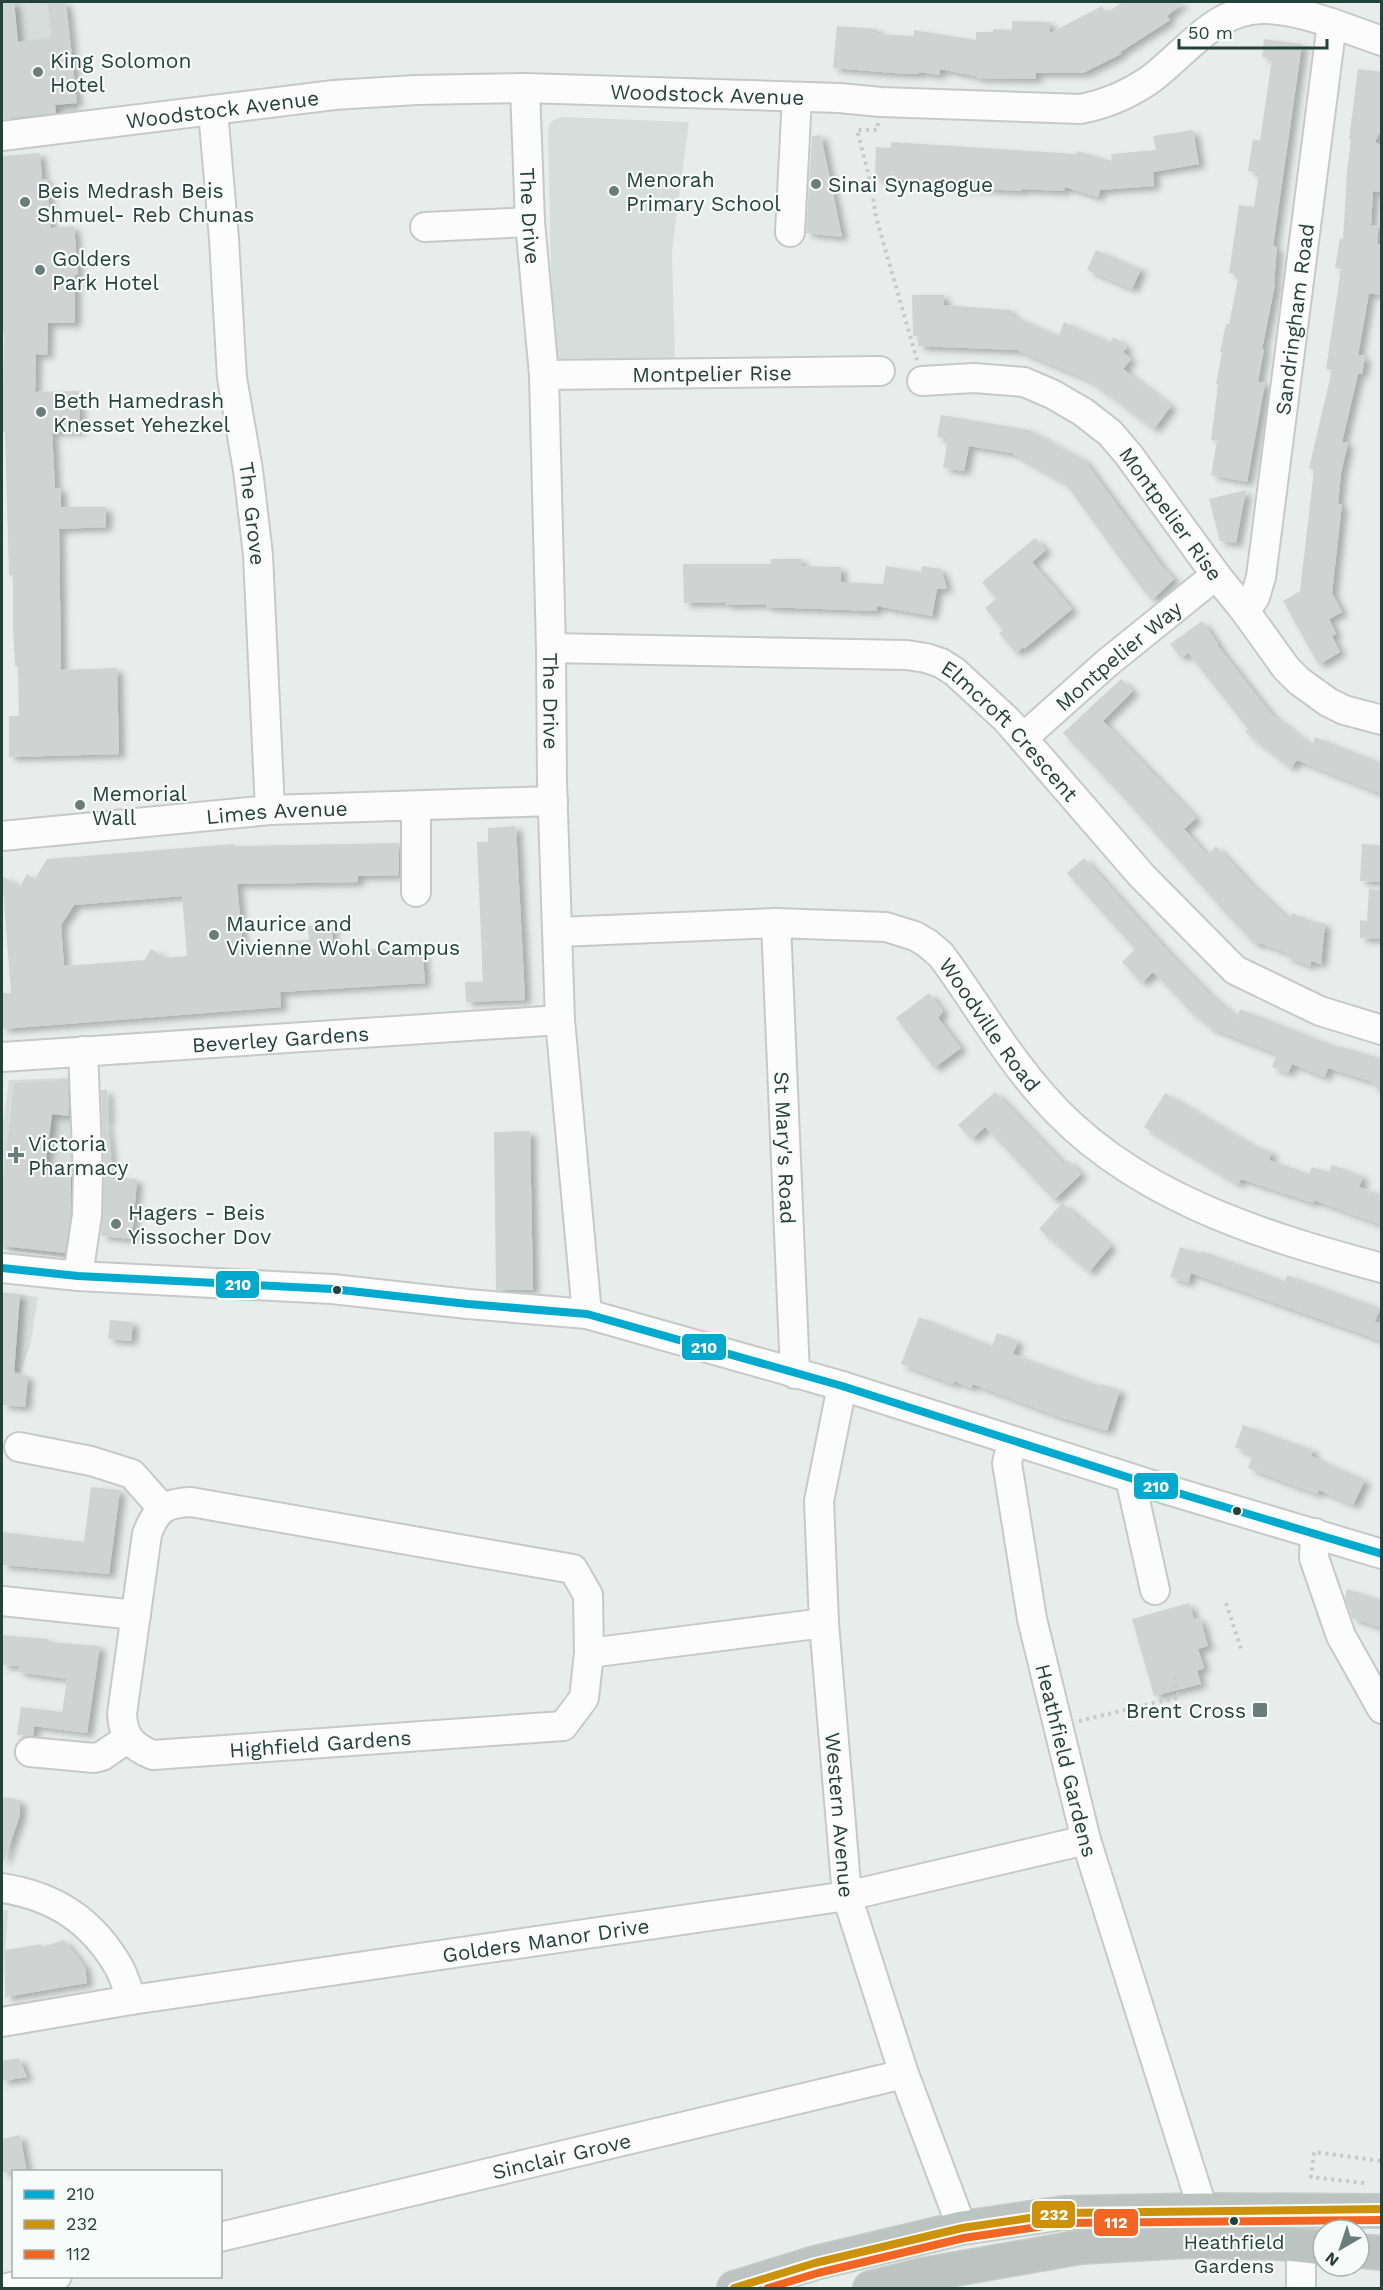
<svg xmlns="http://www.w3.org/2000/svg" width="1383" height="2290" font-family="'Work Sans',sans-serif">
<defs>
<filter id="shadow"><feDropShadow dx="6" dy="4" stdDeviation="3" flood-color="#0004"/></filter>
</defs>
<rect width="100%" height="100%" fill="#e8edeb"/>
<path fill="#d6dedb" d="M2,2H66L78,111L2,119Z
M561,117L689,122L672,251L675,360L553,363L548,130L551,122Z
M92,1077L85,1260L2,1249V1131L9,1080Z
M2,1292L38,1297L31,1342L21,1372L2,1368Z
M2,1910H8L2,2002Z"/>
<path fill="#cfd4d2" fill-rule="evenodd" filter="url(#shadow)" d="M2,2H14L18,42L52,38L47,2H66L77,103L55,105L56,113L2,119Z
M1123,2H1184L1167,16L1170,20L1120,52L1121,54L1083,73H1036V79L976,78V76L940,69V75L919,72V74L894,73L833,68L837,26L877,29V34L914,36V30L976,40V32H993V29L1012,30V21L1050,22V33L1102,6L1106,13Z
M1264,39L1302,44L1273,246L1277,247L1274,284H1275L1262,349H1264L1258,382L1265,383L1247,482L1211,475L1217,441L1211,440L1218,385L1216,384L1222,352H1220L1226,324H1229L1239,274L1229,273L1239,205L1254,207L1259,173L1248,171L1253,139L1260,141L1272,58L1262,57Z
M1358,69L1382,72L1380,119L1381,130L1375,142L1382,146V192L1373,191L1371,225L1378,226L1377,244L1382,245V284L1380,295L1369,293L1358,355L1365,356L1362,374H1358L1342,442L1348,443L1341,473L1338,504H1342L1332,593L1342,612L1329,619L1336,634L1332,636L1340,652L1320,664L1317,662L1283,601L1300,591L1314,470L1309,468L1332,370L1326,369L1341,269L1335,268L1340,238L1343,239L1347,172L1351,139H1349Z
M1193,130L1199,164L1153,172L1154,186L1100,190L1098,197L1065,187L1064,191L1022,189L1021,191L935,186L936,181L875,178L876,147L891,148V142L1076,154L1077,151L1112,161L1111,154L1156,150L1153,136Z
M821,135L842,237L806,233L812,136Z
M40,153L42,179H47L51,228L74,226L78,275H75V323H48L47,355L36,354L35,392L79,391L80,431L52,432L55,488H61V507H106V527L59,529L61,670L117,668L119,754L9,757V716H19L18,666H15L13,627V575H9L5,432H2L4,333H2V156Z
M1096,250L1141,269L1132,289L1087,270Z
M912,295H944V305L1011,310V315L1059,336L1064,322L1110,342L1114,337L1127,347L1123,352L1131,359L1123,369L1171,406L1154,429L1089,380L1017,350L918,346V336H913Z
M941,415L1029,430L1084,460L1161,565L1174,579L1152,600L1139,585L1065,483L1012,453L969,446L964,471L943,468L948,439L937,437Z
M1246,490L1236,543L1220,541L1209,499Z
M1035,538L1046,550L1032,562L1072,609L1024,649L1023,647L1016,653L999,633L1003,630L985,608L996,599L982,582Z
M771,559H802V566L841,567V582L883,584L886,566L921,572L922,566L941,569L947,589H937L932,616L877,606V611L766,607V604L725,605V602L684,603L683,564H771Z
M1202,621L1218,644L1217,645L1272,715L1312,746L1315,737L1382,763V794L1297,760L1291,768L1245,732L1248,729L1188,653L1181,658L1170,644Z
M1121,679L1133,691L1103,721L1196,818L1184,829L1207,855L1216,846L1250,883L1289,920L1292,913L1314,922L1325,923L1321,964L1311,961V966L1286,957L1287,953L1260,943L1256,945L1228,916L1122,796L1063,733Z
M516,826L525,1000L466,1002L465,982H483L477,842H488V828Z
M399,843V875L358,876V882L237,884L243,948L288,945L287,941L309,940L308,926L332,924L333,952L422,946L425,983L280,992L281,1007L2,1029V993H11L2,876L20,887L27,874L35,879L47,859L234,844V846ZM182,896L187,956L165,958L151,949L145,960L64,966L61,925L74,905Z
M1362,844L1382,845V882L1360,881Z
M1084,858L1171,955L1209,994L1237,1018L1240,1009L1340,1048V1046L1382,1059V1094L1370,1081L1328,1068L1325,1077L1292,1064L1288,1073L1272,1067L1277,1054L1211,1028L1183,1005L1184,1004L1153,972L1142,983L1122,962L1135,949L1067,873Z
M1369,889L1382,890V939L1360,938V920L1367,921Z
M929,993L943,1011L938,1018L961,1048L934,1068L896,1018Z
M68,1080L69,1116L52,1114L45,1169L71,1171V1214L65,1253L2,1246V1188L14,1083Z
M101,1090H107L108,1120H106L113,1177L137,1179L132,1239L101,1236L104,1175Z
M995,1092L1064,1164L1068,1160L1081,1174L1054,1200L985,1127L972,1139L958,1125Z
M1165,1093L1254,1146L1272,1152L1269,1160L1309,1174L1312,1167L1329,1172L1332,1165L1363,1176L1359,1187L1382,1195V1225L1314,1200L1313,1203L1241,1179L1238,1184L1144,1127Z
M530,1131L533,1290H496L494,1132Z
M1062,1203L1111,1246L1089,1272L1039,1229Z
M1180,1247L1200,1253L1201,1251L1285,1281L1287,1275L1380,1308L1375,1322L1382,1323V1341L1191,1273L1188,1283L1170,1277Z
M2,1293L20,1294L14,1373L28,1376L25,1407L2,1405Z
M919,1317L992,1346L997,1333L1018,1341L1013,1354L1100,1386L1101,1384L1120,1390L1107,1431L1060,1417L973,1384L971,1388L954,1381L953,1384L901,1364Z
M110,1320L133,1322L131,1341L108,1339Z
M1243,1425L1313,1450L1311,1456L1365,1480L1353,1505L1319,1490L1317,1494L1248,1468L1253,1455L1235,1447Z
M91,1487L120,1490L109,1574L2,1565V1532L84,1542Z
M1347,1589L1382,1600V1628L1352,1618L1345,1597Z
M1189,1603L1194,1619L1200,1618L1208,1646L1198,1649L1204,1668L1197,1671L1201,1684L1154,1696L1132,1619Z
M2,1635L48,1639V1642L100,1646L87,1733L34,1726L33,1736L17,1735L21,1707L62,1712L67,1679L18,1672L19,1666L2,1665Z
M2,1797L20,1800V1815L4,1861L2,1860Z
M64,1940L85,1967L87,1983L5,1997V1950L41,1944L42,1947Z
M19,2058L27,2077L2,2081V2061Z
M20,2135L27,2172H2V2139Z"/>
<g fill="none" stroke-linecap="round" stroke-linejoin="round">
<g stroke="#c5cac8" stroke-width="32">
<g id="minor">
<path id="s1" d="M525,88L530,222L544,375L551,648L552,782L560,1020L587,1314"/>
<path id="s2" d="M213,111L224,239L232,378L248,470L258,555L270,810"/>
<path id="s3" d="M2,136L334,95L416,90L525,88L839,98L881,102L1081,109C1106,104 1126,96 1148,81C1185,55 1215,7 1266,9C1306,11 1344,28 1382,41"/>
<path d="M425,227L530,222"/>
<path d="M790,232L797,97"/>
<path id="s4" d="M544,375L880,371"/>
<path id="s5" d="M922,381L974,378L1024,382L1052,394L1083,412L1110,433L1128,454L1216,575L1245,611L1286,668L1299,681L1328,702L1344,710L1382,720"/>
<path id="s6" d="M1245,611L1255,597L1261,577L1332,23"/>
<path id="s7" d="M551,648L907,655L926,658L941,663L955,672L1007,720L1142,876L1235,970L1320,1011L1382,1030"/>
<path id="s8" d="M1023,738L1107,663L1216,575"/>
<path d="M416,806V892"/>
<path id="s9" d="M2,836L270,810L553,801"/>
<path id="s10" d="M776,923L795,1374"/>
<path id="s11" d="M558,932L776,923L886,927L915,936L927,943L941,955C975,1001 1004,1052 1042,1095C1128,1195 1259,1235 1382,1268"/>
<path id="s12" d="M2,1057L560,1020"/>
<path d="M2,1268L78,1276L332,1289L468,1304L587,1314L842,1386L1168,1490L1382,1554"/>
<path d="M78,1276L87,1215L88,1175L83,1051"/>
<path id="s13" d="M842,1386L819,1501L824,1623L847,1896L904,2074L962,2228"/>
<path id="s14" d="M1012,1441L1007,1463L1032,1619L1086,1840L1203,2210"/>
<path d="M19,1447L91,1461L132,1474L162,1508"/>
<path d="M1130,1478L1155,1590"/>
<path d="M1315,1533L1314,1558L1341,1636L1382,1709"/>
<path d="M2,1601L136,1615"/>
<path id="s15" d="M589,1653L588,1595L573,1569L191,1502C164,1503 156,1510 147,1534L122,1714C123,1736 132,1747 153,1755L563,1726L584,1698L589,1653L824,1623"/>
<path d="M30,1752L94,1758L102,1756L128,1738"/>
<path d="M2,1888C55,1896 93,1921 120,1969C125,1979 128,1990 131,2000"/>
<path id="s16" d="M2,2022L131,2000L847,1896L1086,1840"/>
<path id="s17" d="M220,2237L904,2074"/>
<path d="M7,2288L57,2276"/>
<path d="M1301,2288V2264"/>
</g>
</g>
<g stroke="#c3ccc9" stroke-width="36">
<path id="highway" d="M1359,2251L1382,2253
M734,2288L815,2263L962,2228L1063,2213L1203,2210L1382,2211
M870,2288L922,2275L1081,2247L1189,2241L1280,2243L1323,2248"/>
</g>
<path stroke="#c3ccca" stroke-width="4" stroke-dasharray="3 4.5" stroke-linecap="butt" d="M878,123L877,130H857L871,184L876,217L917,360
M1226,1603L1241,1649
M1079,1721L1179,1697L1174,1677
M1364,2183L1311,2177L1314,2152L1382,2161"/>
<use href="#minor" stroke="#fcfcfc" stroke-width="28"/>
<use href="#highway" stroke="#bcc4c2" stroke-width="33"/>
<g stroke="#f7fbf9" stroke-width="12">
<path id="bus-1" d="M2,1268L78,1276L332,1289L468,1304L587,1314L842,1386L1168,1490L1382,1554"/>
</g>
<g stroke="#f7fbf9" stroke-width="12">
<path id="bus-2" d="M734,2288L815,2263L962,2228L1063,2213L1382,2209"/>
</g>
<g stroke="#f7fbf9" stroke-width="12">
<path id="bus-3" d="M768,2288L818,2273L964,2238L1064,2223L1382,2220"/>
</g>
<use href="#bus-1" stroke="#00a9ce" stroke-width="8"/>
<use href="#bus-2" stroke="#cd920c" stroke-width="8"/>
<use href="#bus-3" stroke="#f26522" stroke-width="8"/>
</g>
<g fill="#697e78" stroke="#f7fbf9" stroke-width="2">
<circle cx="38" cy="72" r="6"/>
<circle cx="816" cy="184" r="6"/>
<circle cx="614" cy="191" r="6"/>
<circle cx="25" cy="202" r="6"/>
<circle cx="40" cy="270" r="6"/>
<circle cx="41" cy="412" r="6"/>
<circle cx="80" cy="805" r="6"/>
<circle cx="214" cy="935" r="6"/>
<path d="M13 1146h6v6h6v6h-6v6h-6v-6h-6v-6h6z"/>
<circle cx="116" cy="1224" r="6"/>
<rect x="1252" y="1702" width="16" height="16" rx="3"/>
</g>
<g fill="#24423a" stroke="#f7fbf9" stroke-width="2">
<circle cx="337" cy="1290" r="5"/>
<circle cx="1237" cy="1511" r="5"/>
<circle cx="1234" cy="2221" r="5"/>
</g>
<g text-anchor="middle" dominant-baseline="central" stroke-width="4.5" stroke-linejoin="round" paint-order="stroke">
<g font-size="20" fill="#24423a" stroke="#f7fbf9">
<text x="1234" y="2242">Heathfield<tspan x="1234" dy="24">Gardens</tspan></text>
</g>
<g font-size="21" fill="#24423a" stroke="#f7fbf9" text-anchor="start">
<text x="50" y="60">King Solomon<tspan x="50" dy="24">Hotel</tspan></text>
<text x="626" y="179">Menorah<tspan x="626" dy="24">Primary School</tspan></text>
<text x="828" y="184">Sinai Synagogue</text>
<text x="37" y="190">Beis Medrash Beis<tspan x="37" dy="24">Shmuel- Reb Chunas</tspan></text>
<text x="52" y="258">Golders<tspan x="52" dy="24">Park Hotel</tspan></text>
<text x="53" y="400">Beth Hamedrash<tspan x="53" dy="24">Knesset Yehezkel</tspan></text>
<text x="92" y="793">Memorial<tspan x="92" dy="24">Wall</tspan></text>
<text x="226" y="923">Maurice and<tspan x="226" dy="24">Vivienne Wohl Campus</tspan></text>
<text x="28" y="1143">Victoria<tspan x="28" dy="24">Pharmacy</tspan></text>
<text x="128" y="1212">Hagers - Beis<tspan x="128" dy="24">Yissocher Dov</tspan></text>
<text x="1246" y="1710" text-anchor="end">Brent Cross</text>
</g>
<g font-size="21" fill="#24423a" stroke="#f7fbf9">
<text stroke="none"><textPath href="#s3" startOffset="708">Woodstock Avenue</textPath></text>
<text stroke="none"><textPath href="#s3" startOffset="222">Woodstock Avenue</textPath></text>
<text stroke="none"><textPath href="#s1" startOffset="128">The Drive</textPath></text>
<text stroke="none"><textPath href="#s6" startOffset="298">Sandringham Road</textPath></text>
<text stroke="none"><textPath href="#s4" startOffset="168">Montpelier Rise</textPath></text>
<text stroke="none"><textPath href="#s5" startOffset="304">Montpelier Rise</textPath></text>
<text stroke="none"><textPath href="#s2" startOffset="405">The Grove</textPath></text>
<text stroke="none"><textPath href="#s8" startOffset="126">Montpelier Way</textPath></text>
<text stroke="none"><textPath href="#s1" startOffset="614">The Drive</textPath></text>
<text stroke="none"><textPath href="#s7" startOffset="488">Elmcroft Crescent</textPath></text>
<text stroke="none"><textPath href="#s9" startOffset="276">Limes Avenue</textPath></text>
<text stroke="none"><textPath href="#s11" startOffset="476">Woodville Road</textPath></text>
<text stroke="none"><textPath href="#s12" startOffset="279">Beverley Gardens</textPath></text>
<text stroke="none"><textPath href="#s10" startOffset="225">St Mary's Road</textPath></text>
<text stroke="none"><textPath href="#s15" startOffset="940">Highfield Gardens</textPath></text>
<text stroke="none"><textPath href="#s14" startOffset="326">Heathfield Gardens</textPath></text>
<text stroke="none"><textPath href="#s13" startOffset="432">Western Avenue</textPath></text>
<text stroke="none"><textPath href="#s16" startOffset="550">Golders Manor Drive</textPath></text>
<text stroke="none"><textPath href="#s17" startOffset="351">Sinclair Grove</textPath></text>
</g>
</g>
<g stroke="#f7fbf9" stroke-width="2">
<rect x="215" y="1270" width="45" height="29" rx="6" fill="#00a9ce"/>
<rect x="681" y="1333" width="46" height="28" rx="6" fill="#00a9ce"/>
<rect x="1133" y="1472" width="46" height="28" rx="6" fill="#00a9ce"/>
<rect x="1031" y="2200" width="45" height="29" rx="6" fill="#cd920c"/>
<rect x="1093" y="2208" width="46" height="29" rx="6" fill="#f26522"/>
</g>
<g font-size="16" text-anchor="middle" font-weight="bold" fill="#fff">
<text x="238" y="1290">210</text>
<text x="704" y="1353">210</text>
<text x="1156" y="1492">210</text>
<text x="1054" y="2220">232</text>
<text x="1116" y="2228">112</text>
</g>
<rect width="1383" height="2290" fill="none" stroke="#24423a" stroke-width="6"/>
<rect x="12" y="2170" width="210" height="108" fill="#f7fbf9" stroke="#a3b1ad" stroke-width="1.5"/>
<rect x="24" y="2190" width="30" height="9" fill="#00a9ce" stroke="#a3b1ad" stroke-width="1.5"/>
<text x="66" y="2200" font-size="18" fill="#24423a">210</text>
<rect x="24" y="2220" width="30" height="9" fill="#cd920c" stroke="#a3b1ad" stroke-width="1.5"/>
<text x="66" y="2230" font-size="18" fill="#24423a">232</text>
<rect x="24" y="2250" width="30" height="9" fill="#f26522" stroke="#a3b1ad" stroke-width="1.5"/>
<text x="66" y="2260" font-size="18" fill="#24423a">112</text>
<g transform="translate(1341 2248) rotate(219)"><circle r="28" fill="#f7fbf9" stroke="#a3b1ad" stroke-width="1.5"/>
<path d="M0-4.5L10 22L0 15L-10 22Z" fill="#697e78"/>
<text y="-9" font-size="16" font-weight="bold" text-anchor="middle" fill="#24423a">N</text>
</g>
<path d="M1179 39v9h148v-9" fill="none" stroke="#24423a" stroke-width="3"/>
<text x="1188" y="39" font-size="18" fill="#24423a" stroke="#f7fbf9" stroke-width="4.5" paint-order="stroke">50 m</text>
</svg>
